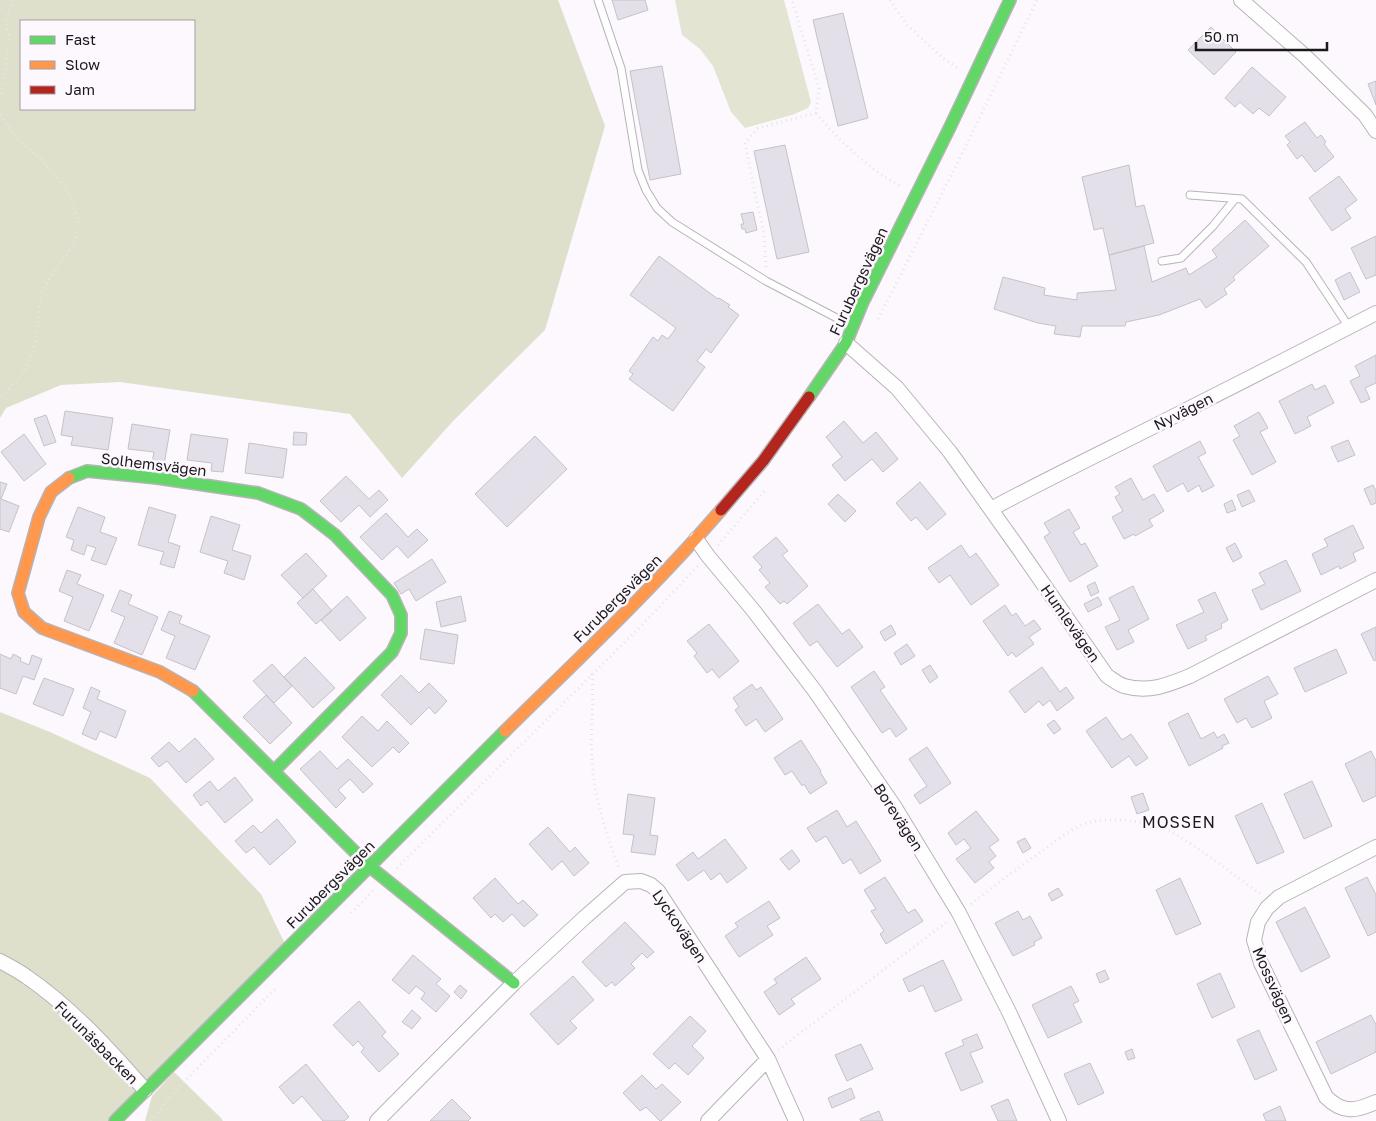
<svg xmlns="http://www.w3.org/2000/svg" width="1376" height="1121" font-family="'Golos Text',sans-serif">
<rect width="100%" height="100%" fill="#fcf8fd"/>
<path fill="#e3e5d2" d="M675,0H784L811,102L808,108L792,115L745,128L731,112L713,66L700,49L682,35Z"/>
<path fill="#dee0cc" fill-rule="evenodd" d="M0,0H558L605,126L545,330L454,420L402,478L350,414L120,382L61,385L6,408L0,418ZM194,21V109H21V21Z
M0,712L50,732L150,778L261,894L287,948L114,1121H0Z
M174,1072L221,1118L223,1121H145L152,1096Z"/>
<path fill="#e3e0ea" stroke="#c4c3c7" d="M612,0H645L648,10L618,20Z
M843,13L868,118L838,126L813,20Z
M1211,27L1236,52L1214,75L1188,50Z
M662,66L681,174L650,180L630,71Z
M1252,67L1286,97L1269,116L1259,108L1253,114L1240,102L1235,107L1225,98Z
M1376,81V105L1368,84Z
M1305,122L1317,138L1321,135L1326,142L1324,144L1334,157L1315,172L1302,155L1297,159L1287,145L1290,142L1285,136Z
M785,145L809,252L777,259L754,151Z
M1129,165L1136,207L1144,205L1154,243L1109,255L1103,228L1094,230L1082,177Z
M1339,176L1357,200L1345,209L1351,218L1332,231L1309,198Z
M753,212L757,230L746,233L745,229H742L741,224H744L741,214Z
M1245,220L1269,246L1233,277L1235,280L1224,289L1227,294L1206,308L1200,299L1159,315L1126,322L1125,326H1082L1080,337L1054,334L1056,326L1038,323L994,309L1003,277L1045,288L1044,295L1077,300V293L1116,290L1109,255L1144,246L1152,282L1186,268L1189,275L1217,257L1212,250Z
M1376,236V275L1366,279L1351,248Z
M659,256L718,299L719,298L730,305L728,307L739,315L711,353L706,349L697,361L705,367L673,411L629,379L633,374L629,371L653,337L658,341L662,335L668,339L676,328L630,295Z
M1350,272L1360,292L1344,300L1335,280Z
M1376,355V383L1365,388L1370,399L1361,403L1350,381L1360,376L1355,366Z
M1312,384L1315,390L1325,385L1334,403L1307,417L1311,426L1295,434L1279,401Z
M65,411L113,418L108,450L71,445L73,437L61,435Z
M1259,412L1268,428L1260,432L1276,462L1252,475L1233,440L1240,436L1234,426Z
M46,415L56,442L44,446L34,419Z
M844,421L863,443L876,432L898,459L883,472L872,459L845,481L832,465L842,457L826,437Z
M132,424L170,430L164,465L152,463L154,452L128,449Z
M294,432L307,433L306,445H293Z
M24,434L46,464L24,481L1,452Z
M191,434L228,439L223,472L211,471L212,463L187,460Z
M535,436L567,469L507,527L475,494Z
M1348,440L1355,455L1338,462L1331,447Z
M1200,441L1206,453L1198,457L1214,486L1202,492L1199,485L1188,492L1183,483L1167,492L1153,466Z
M249,443L287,449L283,478L245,473Z
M346,476L369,499L379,490L388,500L370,517L359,505L341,522L320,501Z
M1131,478L1143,500L1154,494L1164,511L1149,520L1153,526L1135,536L1134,534L1124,539L1112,517L1123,511L1115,497L1120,494L1115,487Z
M0,482L7,484L1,499L19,506L9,532L0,529Z
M920,482L946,514L927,530L916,517L911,521L896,503Z
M1373,485L1376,491V503L1371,505L1364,489Z
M1249,490L1255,501L1242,507L1237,495Z
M838,494L856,511L845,522L828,504Z
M1232,500L1236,510L1227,513L1224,504Z
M78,507L105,517L100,532L117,538L106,565L91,560L96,548L87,545L84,555L71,550L74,540L66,537Z
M149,507L176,515L168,542L180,546L174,568L160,564L164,552L138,545Z
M1069,509L1080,528L1073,532L1081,545L1085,543L1098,566L1070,582L1044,537L1050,533L1044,523Z
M386,513L408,537L417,529L428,540L408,558L397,546L382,560L360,537Z
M211,516L240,525L232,550L251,556L244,580L224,573L228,561L200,552Z
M1353,525L1364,548L1353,553L1356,561L1340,569L1339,566L1321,575L1312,554L1328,546L1324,539Z
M776,537L788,551L782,555L808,586L787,604L784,601L780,604L765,587L770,583L759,570L762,567L753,557Z
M1235,543L1242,557L1233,562L1226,548Z
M961,545L970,558L976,553L999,585L971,605L950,575L939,583L928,568Z
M306,553L327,576L303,598L281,575Z
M432,559L446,582L416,601L409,589L401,594L394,583Z
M1286,560L1301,591L1261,610L1252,590L1265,584L1259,573Z
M67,570L81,575L77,584L104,595L89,631L64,621L73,597L59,591Z
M1095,582L1099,592L1091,596L1087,586Z
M1133,586L1149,619L1128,630L1134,642L1117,650L1105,627L1120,620L1109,598Z
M313,589L332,611L316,624L297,603Z
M120,590L132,595L128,604L158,617L142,655L114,643L125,617L111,611Z
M1215,592L1228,620L1221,624L1222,628L1205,636L1207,640L1188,649L1176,625L1204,612L1198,600Z
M347,596L366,618L340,641L321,620Z
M461,596L466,621L441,627L436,602Z
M1098,597L1102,605L1088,612L1084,604Z
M818,604L842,634L849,629L863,647L837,667L817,641L810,646L793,623Z
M1005,605L1012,616L1016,613L1025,626L1034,620L1041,629L1029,637L1034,644L1016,657L1012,652L1008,656L983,621Z
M169,611L182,616L179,623L210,636L195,670L166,658L175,636L161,630Z
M709,624L739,661L719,678L712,669L707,673L694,656L697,653L687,641Z
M891,625L896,634L885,641L880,632Z
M1376,627V660L1374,661L1361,634Z
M425,629L458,635L454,664L420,659Z
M907,644L915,656L901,665L894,653Z
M1336,649L1347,673L1305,692L1294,668Z
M0,654L11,659L13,654L21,658L20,661L29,665L32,655L42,659L34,680L23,676L16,694L0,688Z
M305,657L335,688L313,708L284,677Z
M272,664L292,686L274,703L253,681Z
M930,665L938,677L930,683L922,670Z
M1042,667L1060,692L1066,687L1074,698L1057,711L1050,700L1043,706L1039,701L1025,713L1009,691Z
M874,671L885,687L880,690L907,729L896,737L890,728L882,733L851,687Z
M401,675L419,693L429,683L447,701L435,714L429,707L411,725L381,695Z
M1268,676L1278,694L1264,701L1272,718L1252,728L1246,718L1237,723L1224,699Z
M44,678L74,689L63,716L33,704Z
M752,684L756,690L761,687L783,719L765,732L756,719L746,726L735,710L739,707L733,698Z
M91,687L100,691L97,699L126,711L116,738L100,731L96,740L82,734L91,712L83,708Z
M266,695L292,723L270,744L243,717Z
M1188,713L1201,739L1214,732L1217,738L1224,734L1229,743L1222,746L1223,748L1189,766L1168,723Z
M362,716L378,731L387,721L409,743L399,753L393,747L372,767L342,737Z
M1106,717L1122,740L1131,734L1148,758L1136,766L1129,756L1112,768L1086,731Z
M1054,720L1061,729L1054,734L1047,725Z
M195,738L214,759L186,783L167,761L159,767L151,758L169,742L179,752Z
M801,740L821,771L820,772L827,783L810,794L804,784L802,786L792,771L785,775L774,758Z
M927,747L951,783L920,804L914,795L927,786L909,759Z
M320,751L337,769L348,759L373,784L363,793L350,779L338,790L346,798L336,808L300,769Z
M1371,751L1376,761V796L1363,802L1345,764Z
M235,777L253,800L225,823L207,801L201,806L193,795L210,781L218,791Z
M1312,781L1332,826L1304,839L1284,794Z
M1143,793L1149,810L1137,814L1131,797Z
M628,794L655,798L650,835L658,836L655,855L631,852L634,835L623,834Z
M1262,803L1284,852L1257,864L1235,816Z
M837,810L847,827L856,821L881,861L860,874L851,859L843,864L826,836L816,842L807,828Z
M976,811L999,840L989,847L996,856L989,862L994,868L975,883L956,859L971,848L964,839L956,845L948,833Z
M277,819L296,842L270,865L254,847L246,853L235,841L253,825L261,833Z
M548,827L570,852L575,847L589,863L574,876L562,861L552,870L529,844Z
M1025,838L1031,848L1023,853L1017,842Z
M725,839L747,868L727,883L720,873L711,880L704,870L688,881L676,865L693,852L698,859Z
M792,850L800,861L789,870L780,859Z
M885,877L908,913L915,909L923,921L886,944L880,934L884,931L871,911L876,909L864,890Z
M1367,877L1376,895V932L1368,936L1345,888Z
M495,878L518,904L523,900L538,915L524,927L512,914L503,922L495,914L491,918L473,898Z
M1180,878L1201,924L1176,935L1156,890Z
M1058,888L1063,895L1052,901L1048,894Z
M769,901L780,918L767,926L773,935L739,957L725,936L738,927L735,923Z
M1305,907L1330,957L1301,972L1276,922Z
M1018,911L1023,920L1030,916L1042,938L1034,942L1035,945L1013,956L995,923Z
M625,922L654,952L647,958L642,953L631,964L635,968L615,986L612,982L606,987L582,962Z
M413,955L441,979L436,984L450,996L436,1012L421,999L425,993L416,986L409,994L392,980Z
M806,957L821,979L791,999L795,1004L779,1015L764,992L777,983L774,979Z
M943,960L962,1000L935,1012L923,985L909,992L903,979Z
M1105,970L1109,979L1100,983L1096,974Z
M1220,973L1235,1007L1212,1018L1197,984Z
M573,976L594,1000L570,1021L577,1028L558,1045L530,1014Z
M460,985L467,991L461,999L454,992Z
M1071,986L1079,1001L1073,1004L1082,1022L1048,1038L1032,1005Z
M359,1001L386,1032L382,1036L399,1054L379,1072L361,1052L364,1048L358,1041L353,1046L333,1025Z
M412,1010L421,1018L412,1029L402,1022Z
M1371,1015L1376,1025V1052L1331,1074L1316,1042Z
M690,1016L706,1031L692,1046L704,1058L688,1075L675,1063L669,1069L653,1054Z
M1259,1030L1277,1070L1255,1080L1237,1040Z
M977,1034L983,1048L970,1053L983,1082L961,1091L945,1053L964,1045L962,1040Z
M861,1044L873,1069L847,1081L835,1055Z
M1132,1049L1135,1058L1128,1060L1125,1052Z
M1090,1063L1104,1093L1078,1105L1064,1074Z
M306,1064L349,1117L344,1121H323L302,1096L293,1104L279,1087Z
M642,1075L656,1089L662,1084L681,1102L661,1121H660L646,1107L640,1111L623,1093Z
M851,1088L855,1098L832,1108L828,1098Z
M452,1099L471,1118L468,1121H430Z
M1008,1099L1017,1121H998L991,1106Z
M1280,1106L1286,1121H1266L1263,1114Z
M879,1111L883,1121H861L860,1119Z"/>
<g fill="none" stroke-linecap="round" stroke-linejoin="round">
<g stroke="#b7b4b7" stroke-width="9">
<path id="lane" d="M598,0L621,68L638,170L646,190L657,208L672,222L766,281L852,326
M1190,195L1242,199L1306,262L1349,327
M1162,261L1181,258L1213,226L1235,199"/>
</g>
<g stroke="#b7b4b7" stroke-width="16">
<path id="street" d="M1241,0L1305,56L1365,115L1376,131
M846,343L897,388L950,452L1019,549L1107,676C1112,679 1118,684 1124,686C1149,693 1168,685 1190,676L1376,580
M991,509C1056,474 1124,442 1190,408C1252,377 1314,345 1376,313
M696,539L708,556L753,610L815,691L894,806L959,913L1010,1014L1059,1121
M1376,847L1279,897L1267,908L1258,922L1254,940L1261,963L1326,1097C1343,1114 1356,1111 1376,1102
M0,961C9,966 19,971 27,977C72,1008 109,1049 145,1090
M377,1121L514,983L584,918L625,882L641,881L651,885L658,891L768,1059L796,1121
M708,1121L768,1059"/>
</g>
<g stroke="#b7b4b7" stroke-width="14">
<path id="fast" d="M809,397L846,343L862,304L950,127L1010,0
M69,478L87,471L157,478L258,493L301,509L335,535L392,595L401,615V633L392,652L274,771
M193,691L369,866L514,983
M115,1121L505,731"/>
</g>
<g stroke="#b7b4b7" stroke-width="14">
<path id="slow" d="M69,478L51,492L39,517L18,593L24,612L42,628L160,672L193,691
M505,731C578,659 654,588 721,510"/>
</g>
<g stroke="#b7b4b7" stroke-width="14">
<path id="jam" d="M721,510L763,461L809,397"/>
</g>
<path stroke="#e6e5e6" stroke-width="3" stroke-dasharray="1 4" stroke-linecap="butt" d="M890,0L906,24L944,59L958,68
M0,99L5,72L9,35L6,19L13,0
M816,113C842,143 866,167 900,186
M0,115L19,140L43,161L68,191L78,220L77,236L66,257L54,272L42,291L35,345L24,372L0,398
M766,267L764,233L755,193L745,143L758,128L816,113L819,88L792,0
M878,319L959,160L1037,0
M718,545L766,489
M592,674C594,704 590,733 592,763C595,799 606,834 619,868
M397,868L641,626L698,566
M971,904C994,886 1018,868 1042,851C1056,841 1070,829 1087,823C1111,816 1151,821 1173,833C1203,850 1232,874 1261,894
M351,913L373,891
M778,1050L948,921
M151,1121L175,1091L277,987"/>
<use href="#lane" stroke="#fffeff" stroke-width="7"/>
<use href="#street" stroke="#fffeff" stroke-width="14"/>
<use href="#fast" stroke="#63d668" stroke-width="11"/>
<use href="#slow" stroke="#ff974d" stroke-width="11"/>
<use href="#jam" stroke="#b3261e" stroke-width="11"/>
</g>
<g text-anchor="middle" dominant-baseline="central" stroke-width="5" stroke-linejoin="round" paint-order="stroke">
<g font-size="15" fill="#1b191c" stroke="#fdf7fe">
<text transform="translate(858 281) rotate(-65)">Furubergsvägen</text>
<text transform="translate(1183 411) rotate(-27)">Nyvägen</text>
<text transform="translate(154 464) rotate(7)">Solhemsvägen</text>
<text transform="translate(617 598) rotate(-45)">Furubergsvägen</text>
<text transform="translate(1071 623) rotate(55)">Humlevägen</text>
<text transform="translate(899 817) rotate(57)">Borevägen</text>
<text transform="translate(330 884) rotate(-45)">Furubergsvägen</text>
<text transform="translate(680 926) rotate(56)">Lyckovägen</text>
<text transform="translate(1274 985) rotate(66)">Mossvägen</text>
<text transform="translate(97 1042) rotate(45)">Furunäsbacken</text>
</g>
<g font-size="16" letter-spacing="1" fill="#1b191c" stroke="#fdf7fe">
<text x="1179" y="822">MOSSEN</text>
</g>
</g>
<rect x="20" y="20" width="175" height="90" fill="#fdf7fe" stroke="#a39ea4"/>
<rect x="30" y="36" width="25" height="8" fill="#63d668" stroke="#a39ea4"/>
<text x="65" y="45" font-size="15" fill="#1b191c">Fast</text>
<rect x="30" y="61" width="25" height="8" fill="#ff974d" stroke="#a39ea4"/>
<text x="65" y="70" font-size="15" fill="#1b191c">Slow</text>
<rect x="30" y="86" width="25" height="8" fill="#b3261e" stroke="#a39ea4"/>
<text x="65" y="95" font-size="15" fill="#1b191c">Jam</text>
<path d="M1196 42v8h131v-8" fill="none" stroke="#1b191c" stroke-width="2.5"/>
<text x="1204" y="42" font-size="15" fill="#1b191c" stroke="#fdf7fe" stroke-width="4" paint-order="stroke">50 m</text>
</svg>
